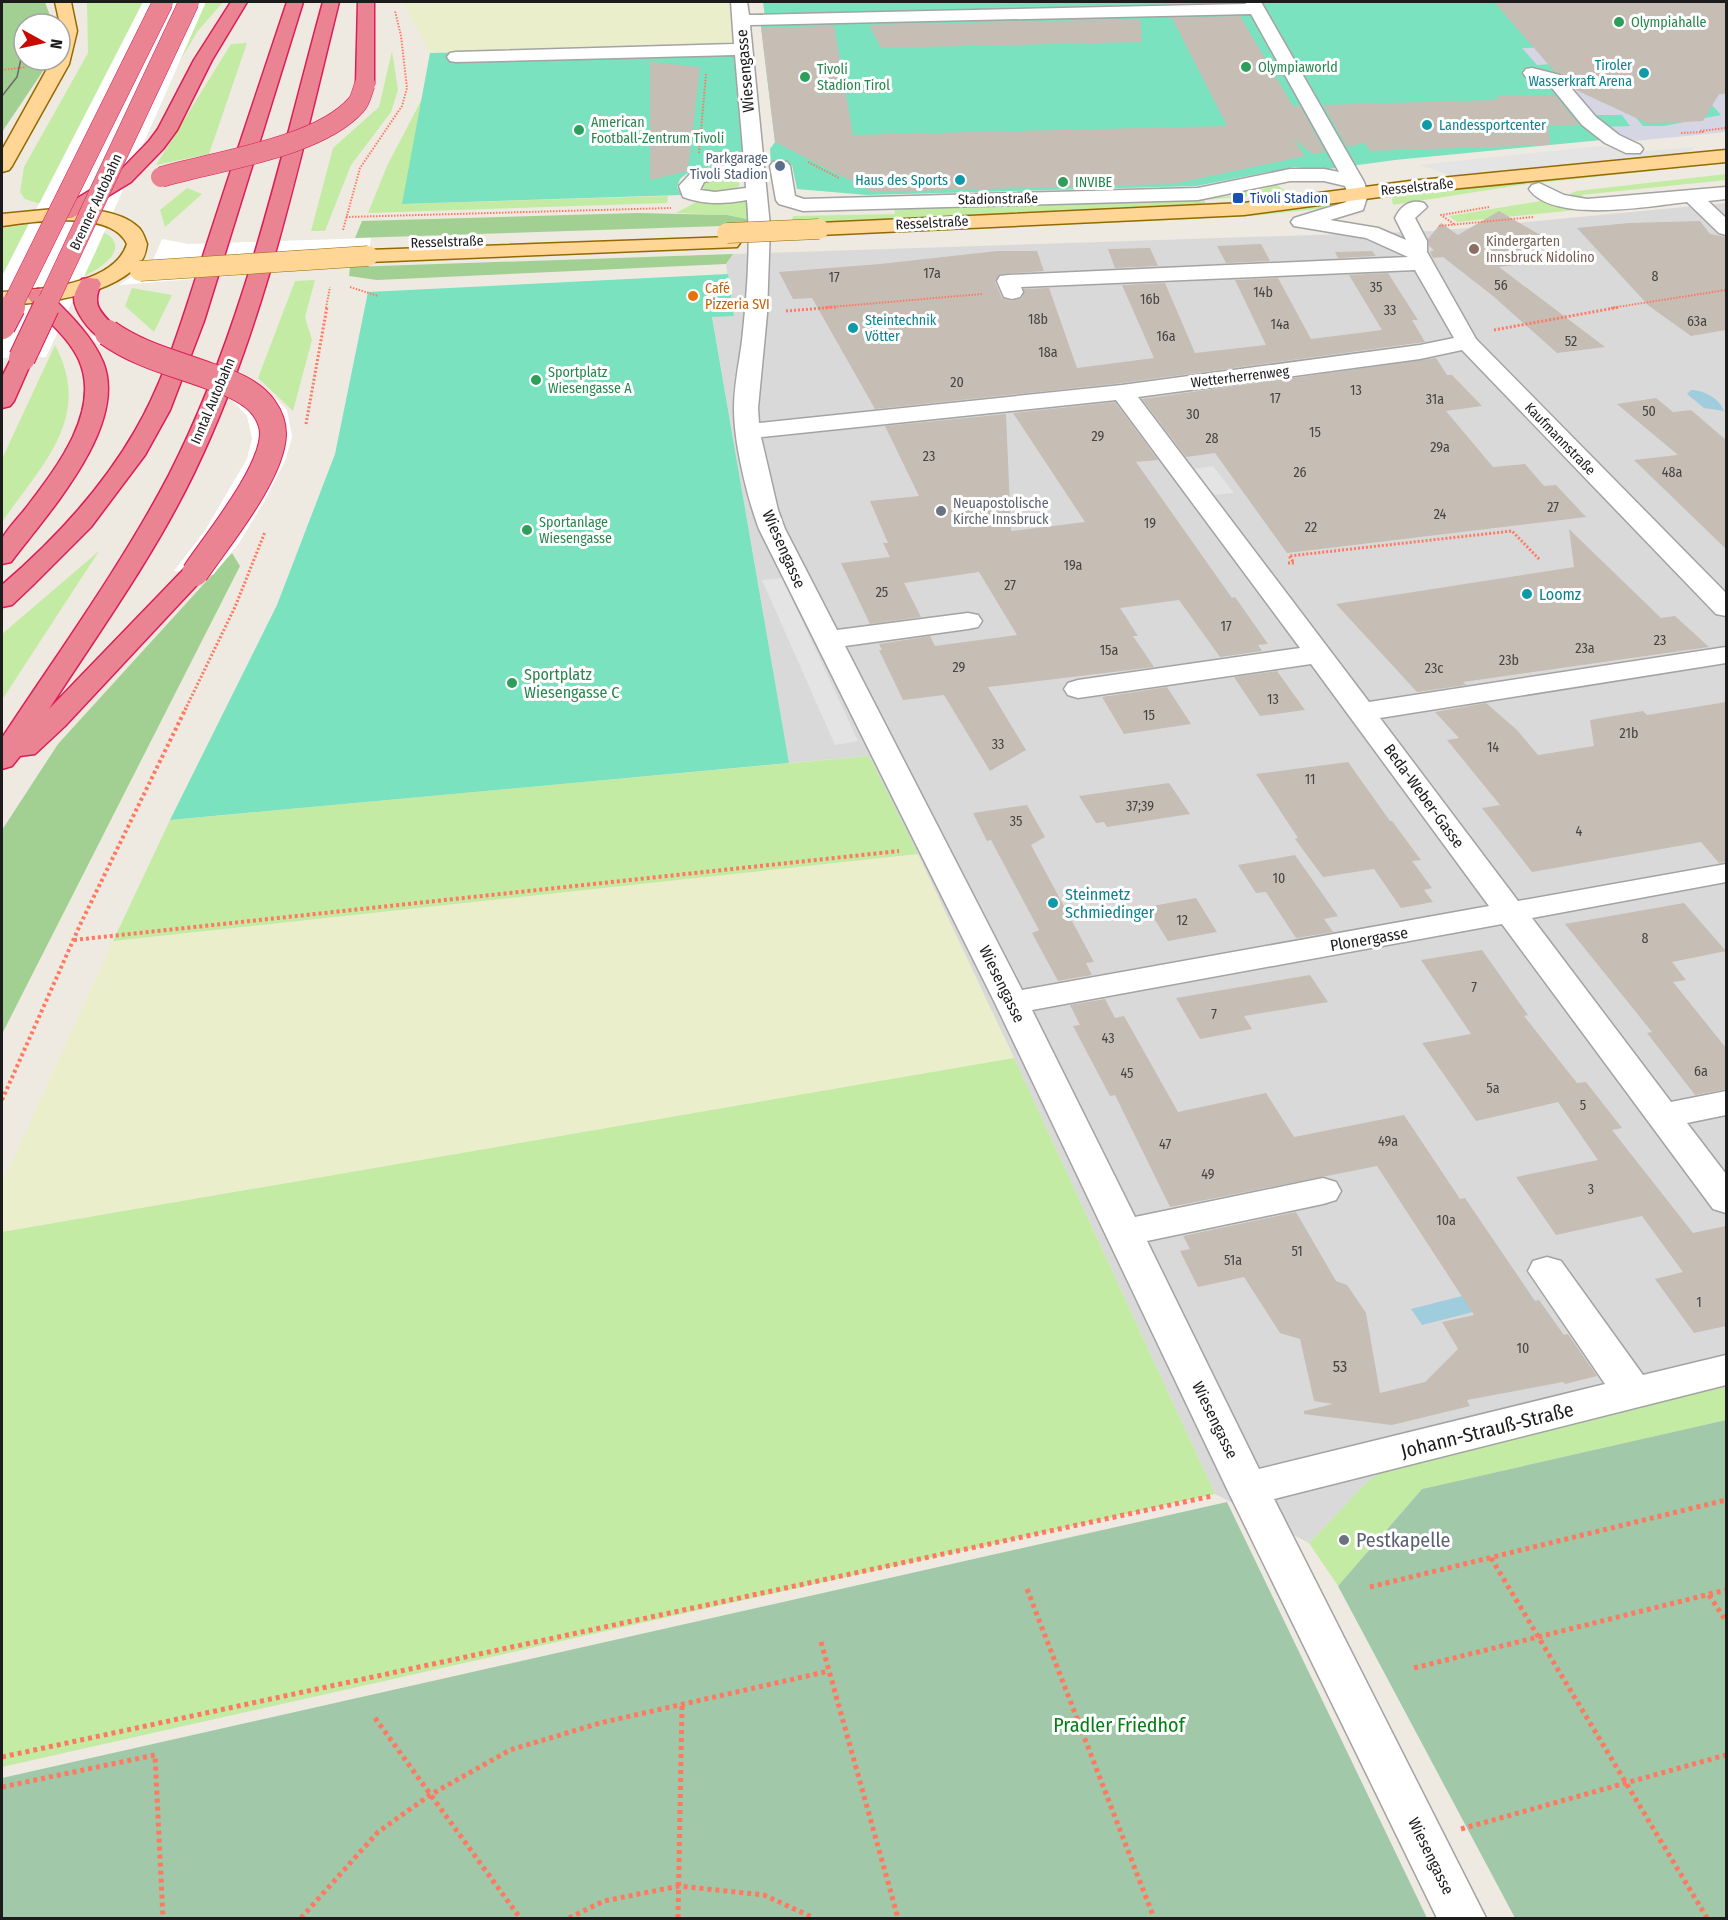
<svg xmlns="http://www.w3.org/2000/svg" width="1728" height="1920" font-family="'Fira Sans Condensed',sans-serif">
<rect width="100%" height="100%" fill="#eeeae1"/>
<path fill="#dad9d9" d="M1726,203V1387L1643,1404L1367,1482L1309,1543L1215,1494L1014,1058L869,756L789,763L712,316H734L726,264L733,254L1434,231Z"/>
<path fill="#eaeecb" d="M403,2H730L735,46L430,53Z
M918,854L1014,1058L2,1232V1183L113,941Z"/>
<path fill="#c3eba4" d="M87,2H223L197,32L119,165L53,204L37,203L25,199L20,192L24,167L88,53Z
M247,43L209,154L156,165L231,44Z
M392,51L398,90L391,112L351,165L325,231H311L333,148L379,107Z
M423,97L403,204L668,196L667,203L368,213L387,166Z
M1726,161V163L1520,185L1393,205L1391,194Z
M739,173V186C729,194 711,195 701,187L704,181Z
M1726,174V180L1581,195L1587,200L1570,197L1571,193L1577,191Z
M1276,184L1284,190L1283,193L1204,200L1206,203L1188,206L791,225L793,216L895,214L894,209L922,208L921,206H937L938,208L977,204L978,207L1017,203L1018,205L1056,202L1057,204L1098,201L1099,203L1136,200L1137,202L1177,199L1178,201L1240,195L1238,192C1245,191 1248,192 1254,191C1267,189 1269,185 1276,184Z
M187,188L202,194L165,227L160,210Z
M749,199L752,220L727,215L676,213L698,201Z
M1540,201L1577,210L1457,222L1449,216Z
M1342,202L1338,206L1326,208L1251,216L1193,219L847,234L369,251V249L823,233L1250,213Z
M48,222C65,225 89,224 103,232C136,248 94,274 76,279C52,285 26,286 2,290V228Z
M315,280L305,317L312,340L293,411L258,378L295,281Z
M132,288L172,295L154,332L125,306Z
M55,345C94,418 41,465 2,522V459Z
M99,551L2,700V634Z
M869,756L918,854L113,941L170,820Z
M1014,1058L1215,1494L2,1767V1232Z
M1726,1387V1420L1422,1489L1338,1586L1309,1543L1367,1482L1418,1447Z"/>
<path fill="#a2d093" d="M2,2H45L53,24H24L26,65L44,63L46,60L43,71L2,132Z
M637,213L727,215L752,220V225L355,238L362,221Z
M733,254L726,264L377,280L349,276L350,267Z
M232,553L240,566L2,1034V830L58,744Z"/>
<path fill="#a1c8a9" d="M1726,1420V1918H1515L1338,1586L1422,1489Z
M1227,1502L1427,1918H2V1778Z"/>
<path fill="#7ae2bf" d="M763,2H1726V128L1395,160L1321,170L1294,167L1197,186L867,195L797,189L792,165L771,164L770,149L775,142L761,26L766,25Z
M735,46L744,154L734,160L686,174L680,179L677,187L682,195L402,204L430,53Z
M728,274L734,316L712,317L789,763L170,820L277,605L335,454L368,292Z"/>
<path fill="#e4e4e4" d="M1601,146L1637,152L1694,147L1687,154L1484,174L1454,176L1419,165Z
M1213,466L1234,493L1214,495L1194,469Z
M782,578L812,642L858,741L835,745L762,580Z"/>
<path fill="#d6d5e4" fill-rule="evenodd" d="M1726,42V53L1717,52L1560,70L1563,76L1575,83L1697,95L1726,94V132L1635,141L1602,127L1630,126L1622,115H1592L1551,64L1537,65L1522,48ZM1710,103L1721,115L1664,126H1643L1625,105Z"/>
<path fill="#9fcdde" d="M1691,390C1704,390 1720,399 1724,411L1704,408L1687,394Z
M1466,1295L1477,1311L1422,1325L1411,1309Z"/>
<path fill="#fff" d="M143,2H206L95,253L46,357L2,358V276Z
M371,238L367,265L119,285L152,263L162,239L188,244Z
M125,329L136,337L248,380L271,394L287,410L292,437L285,461L264,502L239,543L213,575L174,571L204,532L247,459L252,438L247,416L233,401L214,390L126,359L99,345L91,337Z"/>
<path fill="#c6bdb4" d="M1494,2H1726V94H1719L1703,121L1649,124L1576,90L1562,74L1554,71Z
M1240,16L1293,106H1300L1325,152L1313,154L1293,139L1305,156L1173,184L873,192L775,142L761,28L834,26L853,135L1227,126L1172,18Z
M1140,19L1142,42L881,48L869,25Z
M650,62L700,67L688,171L650,180Z
M1555,95L1579,125L1548,126L1550,145L1370,151L1365,143L1347,147L1323,105L1492,100L1499,99L1497,96Z
M1499,211L1559,246L1500,252L1514,265L1499,267L1605,347L1557,353L1493,296L1443,257L1433,258L1430,252L1434,250L1429,246L1428,239L1441,223L1458,235Z
M1700,221L1710,234L1726,237V330L1691,336L1649,306L1577,228L1629,223Z
M1261,244L1270,261L1226,263L1217,246Z
M1150,248L1158,266L1115,268L1108,249Z
M997,251H1037L1044,271L1000,274L995,282L1002,298L1011,301L1022,298L1024,289L1049,288L1077,368L1154,358L1122,285L1165,283L1195,353L1266,345L1235,280L1278,278L1311,339L1382,330L1349,275L1388,273L1418,320H1412L1425,342L1122,383L875,409L812,298L793,299L779,272L880,264Z
M1372,251L1376,256L1338,258L1335,252Z
M1436,358L1447,375H1452L1482,406L1446,411L1493,467L1525,464L1544,486L1556,485L1586,517L1287,553L1215,453L1186,457L1142,399Z
M1656,398L1673,412L1691,410L1726,440V549L1634,460L1678,455L1617,404Z
M1115,402L1158,460L1136,462L1232,598L1235,597L1268,644L1258,645L1262,651L1220,657L1179,600L1120,608L1138,636H1133L1154,667L988,687L1026,750L990,771L944,695L903,700L879,650H882L879,644L930,636L935,646L1017,635L979,572L904,583L921,617L870,624L841,563L890,557L883,543H888L870,501L919,496L885,426L1006,414L1011,531L1085,522L1013,413Z
M1569,529L1661,618L1675,616L1709,647L1463,682L1466,685L1417,692L1336,604L1574,567Z
M1277,671L1305,710L1260,716L1234,677Z
M1167,687L1191,724L1124,734L1102,697Z
M1726,702V862L1719,863L1701,842L1532,872L1482,808L1500,805L1447,740L1459,738L1435,712L1486,703L1517,730L1538,755L1594,746L1590,720L1643,711L1647,715Z
M1348,762L1390,821H1392L1421,860L1412,861L1432,888L1424,890L1433,902L1401,908L1374,869L1323,877L1295,839L1298,838L1256,774Z
M1169,783L1190,814L1107,827L1104,822L1096,823L1079,796Z
M1027,805L1045,837L1031,845L1094,962L1086,963L1092,975L1058,981L1032,933L1039,930L991,840L987,841L973,813Z
M1295,855L1338,916L1324,919L1333,932L1296,938L1266,892L1256,893L1238,865Z
M1196,898L1217,932L1168,941L1147,907Z
M1684,903L1726,951L1672,962L1686,980L1673,982L1726,1048V1089L1695,1095L1647,1033L1652,1032L1565,924Z
M1482,950L1528,1015L1524,1016L1577,1083L1586,1082L1622,1128L1612,1130L1693,1233L1726,1226V1326L1694,1333L1655,1279L1683,1272L1642,1216L1556,1235L1516,1177L1598,1160L1558,1102L1476,1121L1422,1043L1471,1034L1421,960Z
M1310,975L1328,1002L1244,1016L1252,1029L1200,1039L1176,998Z
M1105,999L1115,1018L1124,1016L1178,1112L1266,1093L1294,1137L1404,1115L1460,1199L1465,1198L1535,1301L1539,1300L1564,1335L1568,1334L1597,1376L1565,1384L1563,1382L1467,1400L1470,1406L1392,1425L1304,1414V1411L1333,1404L1314,1401L1300,1339L1280,1333L1244,1277L1198,1287L1180,1251L1190,1249L1183,1236L1296,1212L1336,1281L1347,1285L1366,1313L1380,1393L1425,1382L1458,1349L1442,1322L1474,1315L1377,1166L1170,1207L1115,1095L1110,1096L1073,1026L1080,1025L1070,1005Z"/>
<g fill="none" stroke-linecap="round" stroke-linejoin="round">
<g stroke="#a3a3a3" stroke-width="3">
<path id="minor" d="M731,2H747L749,15L1246,4L1245,2H1261L1364,182L1368,194L1363,210L1330,220L1378,228L1406,240L1395,218C1401,206 1410,199 1424,203L1427,207L1415,218L1427,241V252L1476,339L1726,593V616L1716,614L1462,350L1420,359L1138,397L1369,702L1726,647V663L1380,718L1518,901L1726,864V882L1532,918L1671,1102L1726,1091V1115L1687,1123L1726,1174V1213L1713,1209L1502,924L1032,1010L1135,1217L1323,1178L1336,1182L1341,1191L1336,1200L1323,1204L1147,1241L1259,1469L1605,1384L1528,1271L1533,1261L1547,1257L1561,1261L1643,1375L1726,1355V1385L1274,1499L1486,1918H1437L1227,1489L995,1003L759,529C747,497 734,443 734,409C734,386 739,363 742,341C747,294 751,246 747,200C725,204 705,205 683,197L679,186L690,174L744,161L735,55L456,62L450,61L447,57L450,53L456,52L734,44ZM1251,14L1339,172L1324,169H1290L1198,188L804,199L795,196L790,166L787,162H773L770,166L776,200L779,204L803,211L1198,200L1290,181H1324L1345,186L1348,194L1346,202L1294,218L1291,222L1294,226L1366,238L1408,257L1008,275L1000,276L997,281L1004,297L1012,299L1020,297L1023,292L1021,287L1415,270L1454,338L1420,345L1122,385L759,423L758,408L767,314L770,226L750,25ZM745,172L746,188L715,192L700,190L704,182ZM1116,400L1300,648L1078,680L1068,683L1064,689L1068,695L1078,698L1311,664L1489,906L1022,990L845,646L968,629L978,627L982,621L978,615L968,613L837,630L785,529L778,510L761,437Z
M1532,68L1560,75L1596,117L1619,135L1640,145L1643,149L1640,153H1626L1605,143L1582,125L1548,83L1526,77L1523,73L1526,69Z
M1539,183L1564,195L1587,199L1726,187V199L1708,201L1726,218V235L1719,233L1687,202C1650,206 1553,224 1529,189L1532,185Z"/>
</g>
<g stroke="#946a00" stroke-width="3">
<path id="major" d="M55,2H71L77,31L69,64L12,166L9,170L2,172V150L52,60H60V24Z
M1726,150V162L1410,193L1244,215L819,235L812,233L809,229L812,225L819,223L1244,203L1410,181Z
M54,209C80,209 118,208 138,227C143,231 145,239 147,244C146,250 145,257 141,261C116,295 41,305 2,304V292C38,290 114,285 127,244C111,209 33,222 2,226V214Z
M730,237L737,239L740,243L737,247L368,262L361,260L357,256L361,252L368,250Z"/>
</g>
<g stroke="#de1c55" stroke-width="3">
<path id="highway" d="M231,2H247L212,60L177,130L163,149L131,182L72,218H58L55,214L58,210L117,174L149,141L158,129L194,60Z
M287,2H303L204,321L170,410L145,455L91,527L32,586L12,605L2,607V585C53,541 101,490 135,431C167,376 184,313 204,253C231,169 259,86 287,2Z
M323,2H339C299,162 266,324 194,473C154,556 99,632 49,709L186,567L195,565L204,567L208,573L65,726L35,754L20,756L12,766L2,769V738C58,653 122,565 169,475C245,326 279,162 323,2Z
M358,2H374V84L371,88H359L356,84Z
M90,278L98,279L101,284C89,310 106,314 119,333L116,338C111,339 106,340 101,338C90,332 74,311 74,298C75,291 79,285 82,279Z
M38,289L46,291C67,312 91,334 103,362C129,426 47,514 11,562L2,564C1,557 0,544 3,537C9,527 18,518 26,508C55,470 102,411 79,360C67,334 43,319 27,296L30,291Z
M22,351L30,353L33,358L14,401L10,406L2,408V377L14,353Z"/>
</g>
<path stroke="#ff7961" stroke-width="2" stroke-dasharray="1.5 1.5" stroke-linecap="butt" d="M2,70L26,67
M1700,131L1726,128
M1681,133L1704,132
M699,153L706,74
M808,162L839,178
M346,217L671,208
M1454,224L1441,215L1489,207
M1439,226L1533,217
M343,230L360,168L402,106L407,88L401,36L395,11
M350,287L378,296
M326,308L330,287
M819,308L982,294
M1611,308L1726,290"/>
<path stroke="#ff7961" stroke-width="3" stroke-dasharray="2 2" stroke-linecap="butt" d="M786,311L836,307
M1494,330L1620,307
M306,424L327,307
M1288,563H1294L1289,556L1512,531L1540,560
M185,710L235,607L265,532"/>
<path stroke="#ff7961" stroke-width="4" stroke-dasharray="3 3" stroke-linecap="butt" d="M74,940L899,851
M2,1100L80,925L186,708"/>
<path stroke="#ff7961" stroke-width="5" stroke-dasharray="4 4" stroke-linecap="butt" d="M1491,1558L1707,1918
M1370,1587L1726,1500
M1027,1589L1154,1918
M1709,1595L1726,1621
M821,1642L898,1918
M1414,1668L1726,1590
M375,1718L520,1918
M2,1757L1212,1496
M2,1787L155,1755L163,1918
M1461,1829L1726,1755
M301,1918L378,1832L430,1795L510,1750L600,1723L829,1671
M569,1918L604,1901L679,1886L764,1895L814,1918
M678,1918L682,1706"/>
<use href="#minor" fill="#fff" fill-rule="evenodd"/>
<use href="#major" fill="#ffd695" fill-rule="evenodd"/>
<use href="#highway" fill="#ea8492" fill-rule="evenodd"/>
<path stroke="#6a6a6a" stroke-width="1.5" d="M42,24L50,17
M2,96L17,77L24,45"/>
<g stroke="#946a00" stroke-width="21" stroke-linecap="butt">
<path id="major-bridge" d="M727,233L819,229
M140,271L368,256"/>
</g>
<g stroke="#de1c55" stroke-width="21" stroke-linecap="butt">
<path id="highway-bridge-far1" d="M161,177C215,161 318,148 356,105C361,100 362,91 365,84
M11,308L163,2
M45,308L189,2"/>
</g>
<g stroke="#de1c55" stroke-width="28" stroke-linecap="butt">
<path id="highway-bridge" d="M2,326L12,307
M108,333C139,355 174,363 209,376C228,382 252,391 264,408C269,415 273,425 273,434C272,474 218,539 195,573
M22,358L46,307"/>
</g>
<use href="#major-bridge" stroke="#ffd695" stroke-width="20"/>
<use href="#highway-bridge-far1" stroke="#ea8492" stroke-width="20"/>
<use href="#highway-bridge" stroke="#ea8492" stroke-width="26"/>
</g>
<g fill="#2e9e5b" stroke="#fff" stroke-width="2">
<circle cx="1619" cy="22" r="6"/>
<circle cx="1246" cy="67" r="6"/>
<circle cx="805" cy="77" r="6"/>
<circle cx="579" cy="130" r="6"/>
<circle cx="1063" cy="182" r="6"/>
<circle cx="536" cy="380" r="6"/>
<circle cx="527" cy="530" r="6"/>
<circle cx="512" cy="683" r="6"/>
</g>
<g fill="#0f9aa8" stroke="#fff" stroke-width="2">
<circle cx="1644" cy="73" r="6"/>
<circle cx="1427" cy="125" r="6"/>
<circle cx="960" cy="180" r="6"/>
<circle cx="853" cy="328" r="6"/>
<circle cx="1527" cy="594" r="6"/>
<circle cx="1053" cy="903" r="6"/>
</g>
<circle fill="#5c6f8a" stroke="#fff" stroke-width="2" cx="780" cy="166" r="6"/>
<rect fill="#1a4fb4" stroke="#fff" stroke-width="2" x="1232" y="192" width="12" height="12" rx="3"/>
<circle fill="#8d6e63" stroke="#fff" stroke-width="2" cx="1474" cy="249" r="6"/>
<circle fill="#e8710a" stroke="#fff" stroke-width="2" cx="693" cy="296" r="6"/>
<g fill="#6b7280" stroke="#fff" stroke-width="2">
<circle cx="941" cy="511" r="6"/>
<circle cx="1344" cy="1540" r="6"/>
</g>
<g text-anchor="middle" dominant-baseline="central" stroke-width="6" stroke-linejoin="round" paint-order="stroke">
<g font-size="14" fill="#27864d" stroke="#fff" text-anchor="start">
<text x="1631" y="22">Olympiahalle</text>
<text x="1258" y="67">Olympiaworld</text>
<text x="817" y="69">Tivoli<tspan x="817" dy="16">Stadion Tirol</tspan></text>
<text x="591" y="122">American<tspan x="591" dy="16">Football-Zentrum Tivoli</tspan></text>
<text x="1075" y="182">INVIBE</text>
<text x="548" y="372">Sportplatz<tspan x="548" dy="16">Wiesengasse A</tspan></text>
<text x="539" y="522">Sportanlage<tspan x="539" dy="16">Wiesengasse</tspan></text>
</g>
<g font-size="14" fill="#0d838f" stroke="#fff" text-anchor="end">
<text x="1632" y="65">Tiroler<tspan x="1632" dy="16">Wasserkraft Arena</tspan></text>
<text x="1439" y="125" text-anchor="start">Landessportcenter</text>
<text x="948" y="180">Haus des Sports</text>
<text x="865" y="320" text-anchor="start">Steintechnik<tspan x="865" dy="16">Vötter</tspan></text>
</g>
<g font-size="14" fill="#4e5e75" stroke="#fff" text-anchor="end">
<text x="768" y="158">Parkgarage<tspan x="768" dy="16">Tivoli Stadion</tspan></text>
</g>
<g font-size="14" fill="#1c1c1c" stroke="#fff">
<text transform="translate(1417 187) rotate(-6)">Resselstraße</text>
<text transform="translate(998 199) rotate(-1)">Stadionstraße</text>
<text transform="translate(96 202) rotate(-65)">Brenner Autobahn</text>
<text transform="translate(932 223) rotate(-3)">Resselstraße</text>
<text transform="translate(447 242) rotate(-2)">Resselstraße</text>
<text transform="translate(1240 377) rotate(-7)">Wetterherrenweg</text>
<text transform="translate(213 401) rotate(-67)">Inntal Autobahn</text>
<text transform="translate(1560 439) rotate(46)">Kaufmannstraße</text>
</g>
<g font-size="14" fill="#164399" stroke="#fff" text-anchor="start">
<text x="1250" y="198">Tivoli Stadion</text>
</g>
<g font-size="14" fill="#785e54" stroke="#fff" text-anchor="start">
<text x="1486" y="241">Kindergarten<tspan x="1486" dy="16">Innsbruck Nidolino</tspan></text>
</g>
<g font-size="14" fill="#464442">
<text x="932" y="273">17a</text>
<text x="1655" y="276">8</text>
<text x="834" y="277">17</text>
<text x="1501" y="285">56</text>
<text x="1376" y="287">35</text>
<text x="1263" y="292">14b</text>
<text x="1150" y="299">16b</text>
<text x="1390" y="310">33</text>
<text x="1038" y="319">18b</text>
<text x="1697" y="321">63a</text>
<text x="1280" y="324">14a</text>
<text x="1166" y="336">16a</text>
<text x="1571" y="341">52</text>
<text x="1048" y="352">18a</text>
<text x="957" y="382">20</text>
<text x="1356" y="390">13</text>
<text x="1275" y="398">17</text>
<text x="1435" y="399">31a</text>
<text x="1649" y="411">50</text>
<text x="1193" y="414">30</text>
<text x="1315" y="432">15</text>
<text x="1098" y="436">29</text>
<text x="1212" y="438">28</text>
<text x="1440" y="447">29a</text>
<text x="929" y="456">23</text>
<text x="1300" y="472">26</text>
<text x="1672" y="472">48a</text>
<text x="1553" y="507">27</text>
<text x="1440" y="514">24</text>
<text x="1150" y="523">19</text>
<text x="1311" y="527">22</text>
<text x="1073" y="565">19a</text>
<text x="1010" y="585">27</text>
<text x="882" y="592">25</text>
<text x="1226" y="626">17</text>
<text x="1660" y="640">23</text>
<text x="1585" y="648">23a</text>
<text x="1109" y="650">15a</text>
<text x="1509" y="660">23b</text>
<text x="959" y="667">29</text>
<text x="1434" y="668">23c</text>
<text x="1273" y="699">13</text>
<text x="1149" y="715">15</text>
<text x="1629" y="733">21b</text>
<text x="998" y="744">33</text>
<text x="1493" y="747">14</text>
<text x="1310" y="779">11</text>
<text x="1140" y="806">37;39</text>
<text x="1016" y="821">35</text>
<text x="1579" y="831">4</text>
<text x="1279" y="878">10</text>
<text x="1182" y="920">12</text>
<text x="1645" y="938">8</text>
<text x="1474" y="987">7</text>
<text x="1214" y="1014">7</text>
<text x="1108" y="1038">43</text>
<text x="1701" y="1071">6a</text>
<text x="1127" y="1073">45</text>
<text x="1493" y="1088">5a</text>
<text x="1583" y="1105">5</text>
<text x="1388" y="1141">49a</text>
<text x="1165" y="1144">47</text>
<text x="1208" y="1174">49</text>
<text x="1591" y="1189">3</text>
<text x="1446" y="1220">10a</text>
<text x="1297" y="1251">51</text>
<text x="1233" y="1260">51a</text>
<text x="1699" y="1302">1</text>
<text x="1523" y="1348">10</text>
</g>
<g font-size="14" fill="#c56008" stroke="#fff" text-anchor="start">
<text x="705" y="288">Café<tspan x="705" dy="16">Pizzeria SVI</tspan></text>
</g>
<g font-size="14" fill="#5b616d" stroke="#fff" text-anchor="start">
<text x="953" y="503">Neuapostolische<tspan x="953" dy="16">Kirche Innsbruck</tspan></text>
</g>
<g font-size="16" fill="#1c1c1c" stroke="#fff">
<text transform="translate(745 71) rotate(-95)">Wiesengasse</text>
<text transform="translate(784 549) rotate(66)">Wiesengasse</text>
<text transform="translate(1424 796) rotate(54)">Beda-Weber-Gasse</text>
<text transform="translate(1369 939) rotate(-10)">Plonergasse</text>
<text transform="translate(1002 984) rotate(64)">Wiesengasse</text>
<text transform="translate(1215 1420) rotate(64)">Wiesengasse</text>
<text transform="translate(1431 1856) rotate(64)">Wiesengasse</text>
</g>
<g font-size="16" fill="#0d838f" stroke="#fff" text-anchor="start">
<text x="1539" y="594">Loomz</text>
<text x="1065" y="894">Steinmetz<tspan x="1065" dy="18">Schmiedinger</tspan></text>
</g>
<g font-size="16" fill="#27864d" stroke="#fff" text-anchor="start">
<text x="524" y="674">Sportplatz<tspan x="524" dy="18">Wiesengasse C</tspan></text>
</g>
<g font-size="16" fill="#464442">
<text x="1340" y="1366">53</text>
</g>
<g font-size="20" fill="#1c1c1c" stroke="#fff">
<text transform="translate(1487 1430) rotate(-14)">Johann-Strauß-Straße</text>
</g>
<g font-size="20" fill="#5b616d" stroke="#fff" text-anchor="start">
<text x="1356" y="1540">Pestkapelle</text>
</g>
<g font-size="20" fill="#067e16" stroke="#fff">
<text x="1119" y="1725">Pradler Friedhof</text>
</g>
</g>
<rect width="1728" height="1920" fill="none" stroke="#1c1c1c" stroke-width="6"/>
<g transform="translate(42 42) rotate(98)"><circle r="28" fill="#ffffff" stroke="#a4a4a4" stroke-width="1.5"/>
<path d="M0-4.5L10 22L0 15L-10 22Z" fill="#c80a00"/>
<text y="-9" font-size="16" font-weight="bold" text-anchor="middle" fill="#1c1c1c">N</text>
</g>
</svg>
